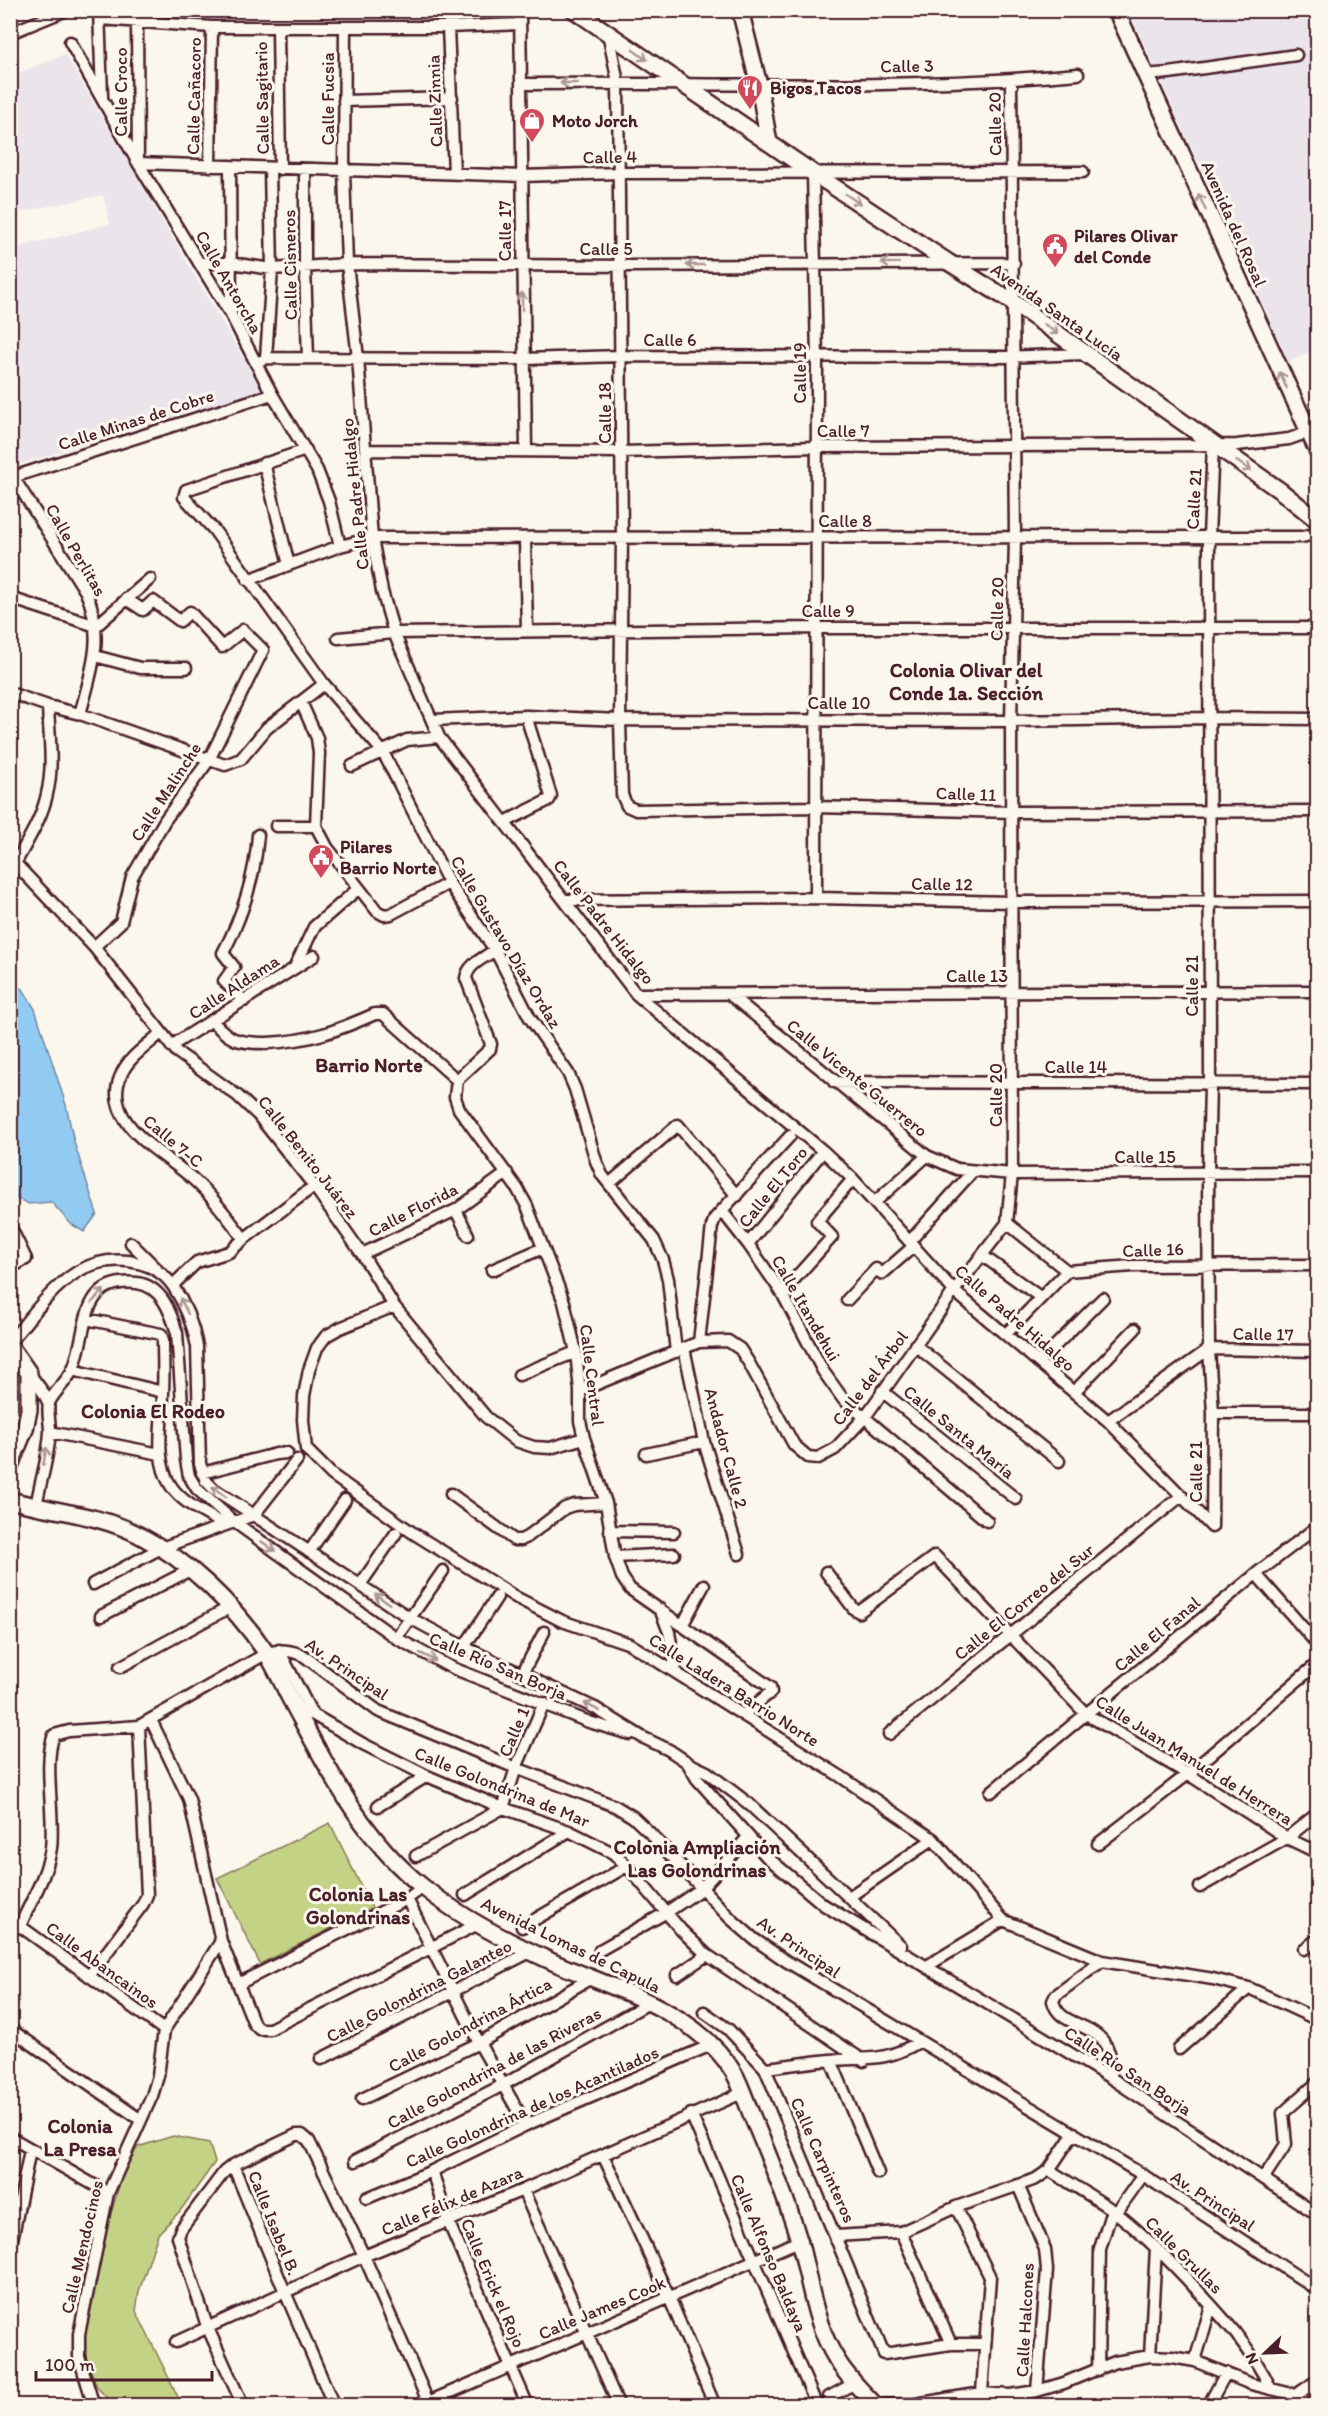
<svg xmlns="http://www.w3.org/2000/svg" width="1328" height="2416" viewBox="0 0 1328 2416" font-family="Itim,sans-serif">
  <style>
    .built { fill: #ece4eb }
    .green { fill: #c4d286; stroke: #877858; stroke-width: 1.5 }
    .water { fill: #92cbf1; stroke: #7586a2; stroke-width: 1.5 }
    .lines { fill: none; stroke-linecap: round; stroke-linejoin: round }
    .street-casing { stroke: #4a1f2b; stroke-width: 15 }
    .secondary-casing { stroke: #4a1f2b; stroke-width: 20 }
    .street { stroke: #fbf7ec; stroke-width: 10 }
    .secondary { stroke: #fbf7ec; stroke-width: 15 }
    .oneway { stroke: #ab9695 }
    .labels { text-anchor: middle; stroke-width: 6; stroke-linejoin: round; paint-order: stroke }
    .street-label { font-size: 18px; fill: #4a1f2b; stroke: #fbf7ec }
    .poi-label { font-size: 18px; font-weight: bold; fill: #4a1f2b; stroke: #fbf7ec; text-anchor: start }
    .neighbourhood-label { font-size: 20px; font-weight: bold; fill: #4a1f2b; stroke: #fbf7ec }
  </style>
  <rect width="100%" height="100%" fill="#fbf7ec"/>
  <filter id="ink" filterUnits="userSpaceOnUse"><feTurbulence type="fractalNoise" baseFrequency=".0167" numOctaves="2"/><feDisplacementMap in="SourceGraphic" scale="12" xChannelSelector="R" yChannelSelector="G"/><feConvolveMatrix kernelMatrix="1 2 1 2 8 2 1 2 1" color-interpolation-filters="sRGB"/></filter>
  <g filter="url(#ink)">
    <!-- built -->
    <path class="built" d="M1129,11H1317V349L1289,362Z
      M65,54L262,390L11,467V249L110,224L103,195L11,214V76Z"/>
    <!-- green -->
    <path class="green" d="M330,1823L372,1908L260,1964L217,1878Z
      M173,2136L209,2143L215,2162L180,2211L158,2234L139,2291L136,2311L182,2405H113L97,2387L82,2350L92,2282L108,2223L123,2173L138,2147Z"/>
    <!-- water -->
    <path class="water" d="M10,982L23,989L35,1009L66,1105L74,1142L97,1214L84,1232L71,1224L51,1202L29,1204L11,1196Z"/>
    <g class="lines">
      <defs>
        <path id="street" d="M99,10L102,96
          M520,10L526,450
          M100,19L212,27H448L520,24
          M137,21L138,163L522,176L619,173L1083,172
          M278,27L280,169
          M345,27L344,171L347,264L358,358L372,538L382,591L394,633L439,737L636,994L823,1151L853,1179L954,1291L1108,1421L1212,1527
          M448,27L454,173
          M608,32L618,83L622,537L620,720L622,795L627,806L636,810L816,807L1012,812L1318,811
          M10,33L64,11
          M70,42L138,163L231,315L272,394L317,470L329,501L340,546
          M1144,75L1169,73L1296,55
          M521,84C706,82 893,91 1078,74
          M344,101L452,98
          M210,166L212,27
          M230,166L231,313
          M305,171V267L308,358
          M813,173L817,358L816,898
          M199,263H231L272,269L347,264L631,266L1014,263
          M266,358L272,269L270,169
          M256,364L266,358L523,359L621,356L1003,357L1085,354
          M306,450L186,490L184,497L214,530L324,684L383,752L449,883L495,950L530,1018L568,1073L575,1089L596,1161L602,1175L654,1240L663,1260L668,1279L676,1352
          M366,450L621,452L816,447L1237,445L1289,439L1318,429
          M264,463L289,565
          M13,477L86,592C105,636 92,670 80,714
          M10,478L272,394
          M525,539L527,631
          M248,580L340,546L372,538L1302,537L1318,533
          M10,598L96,626L150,579
          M338,638L394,633L816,628H1318
          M95,656L140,668H186
          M10,693L48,706L80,714L225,765L241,759L267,728L324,684
          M301,702L317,738L319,753L316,826L327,847L359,888
          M432,720L526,716L620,720L1011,721L1209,718L1318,719
          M352,766L407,740L439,737
          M505,822L549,800L551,796L526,716
          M276,826H316
          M10,858L94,947L177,1052L238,1096L258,1115L314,1186L362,1254L394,1306L486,1417L516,1441L534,1447L550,1448L584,1438
          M16,862C28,840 42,818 47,794C54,766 49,735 48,706
          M565,900L816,898L1013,902L1318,901
          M94,947L121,922L132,877L165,820L209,760L263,650L243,630L222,647L190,612L180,621L153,601L143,610L126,599
          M295,967L314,927L359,888L377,911L384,915L391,914L449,883
          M636,994L1318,991
          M729,994L927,1156L957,1169L1012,1174L1318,1172
          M244,1001L224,981L234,967L223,953C243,915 255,878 258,835
          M212,1021C219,1028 225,1035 234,1039C244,1043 256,1043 267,1043C310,1041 336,1031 375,1014H383L457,1080
          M161,1033C148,1045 129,1057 122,1073C98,1123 165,1153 193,1179C213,1197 228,1218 244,1239
          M171,1046L314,956
          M457,1080L455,1097L459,1109L517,1188L527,1206L564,1302L576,1352L580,1391V1421L584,1438L606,1503L615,1557L622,1577L630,1589L770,1687L771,1692L743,1715
          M457,1080L490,1049L491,1044L466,978C468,964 484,958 495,950
          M834,1082L1318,1084
          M609,1184L678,1125L737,1196
          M875,1202L927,1156
          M456,1210L468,1235
          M722,1211L748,1244L782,1293L823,1371L843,1399L987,1521
          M1007,1223L1067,1271L1133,1266L1318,1265
          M10,1226L26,1259L10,1268
          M910,1241L973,1171
          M131,1243L156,1268
          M748,1244L823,1151
          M362,1254L456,1210L507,1173
          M983,1256L1040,1297
          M492,1270L543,1248
          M173,1285L197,1262L229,1252L244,1239L314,1186
          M782,1293L832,1237L817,1221L853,1179
          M847,1300L876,1269L882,1274L914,1246
          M394,1306L340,1328L326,1336L317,1348L309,1370L304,1396L303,1420L306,1449L332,1475L413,1533L517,1598L562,1621L630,1644L840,1776L933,1839L1003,1920L1102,1961L1213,1979L1249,1988L1318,2020
          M86,1319L161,1334L163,1340C163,1357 164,1374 163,1391C163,1422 153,1458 171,1486C183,1504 205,1513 223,1524
          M1006,1334L1067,1271
          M10,1342C30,1318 50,1289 77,1272C106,1254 152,1256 173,1286C185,1304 193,1325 197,1346L200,1464L206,1481L214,1489L410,1618L464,1647L595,1708L642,1737L669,1750L687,1762L697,1779L767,1857L824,1905L1111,2078L1318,2215
          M699,1342L712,1226L715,1218L790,1136
          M915,1345L1059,1461
          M684,1348L704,1442L739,1554
          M1040,1361L1103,1298
          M72,1370L163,1392
          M29,1373L43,1392L49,1404
          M519,1375L576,1352
          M580,1391L699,1342L728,1341L740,1349L749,1363L794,1445L808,1457L818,1458L835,1449L865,1417L954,1291L1007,1223L1012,1174L1011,721L1015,537L1011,80
          M882,1391L1016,1499
          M1075,1391L1135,1329
          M1213,1413H1318
          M1108,1421L1209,1349L1318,1351
          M50,1432L160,1454
          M646,1454L704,1442
          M202,1473L276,1454L287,1453
          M451,1494L514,1540H521L527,1537L565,1508L574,1505L606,1503
          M36,1507C40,1482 49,1456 50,1431C50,1422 47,1411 49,1403C54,1391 67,1382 73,1369C89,1331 78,1277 137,1283C162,1286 171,1313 177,1333L186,1460L189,1476L197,1489L233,1521L396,1638L450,1667L589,1722L630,1734
          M1212,1527L1213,1413L1209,1349L1208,1173L1210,1085L1209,536L1213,445
          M610,1531L674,1532
          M309,1552L345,1500
          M615,1557L674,1554
          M826,1572L854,1609L859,1612L935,1556L1086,1714L1188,1774L1287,1838L1318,1853
          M1256,1574L1318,1645
          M93,1584L161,1548L254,1515L297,1460
          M360,1585L396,1533
          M660,1609L669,1632L676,1672
          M101,1616L190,1570
          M683,1624L704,1585
          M396,1638L443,1571
          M464,1647L497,1597
          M279,1650L312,1714L363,1744L427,1776L503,1808L569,1831L613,1853L627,1866L681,1930L707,1955L864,2061
          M120,1667L232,1606
          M522,1674L544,1632
          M151,1720L189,1799L221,1941L254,2024L259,2029H270L478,1924
          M889,1734L1181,1496
          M688,1763L707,1772L749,1804L901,1946
          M991,1792L1256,1574L1318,1526
          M378,1806L427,1776
          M1098,1844L1188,1774L1318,1663
          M416,1856L503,1808L516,1768L544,1703
          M1200,1887L1287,1838L1318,1813
          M465,1895L569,1831
          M849,1897L933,1839
          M407,1899L479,2043L526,2125
          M20,1926L164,2030
          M522,1927L627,1866
          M10,1931L20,1926C31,1901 47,1875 51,1848C55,1816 43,1761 54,1735L69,1731L139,1726L267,1653C281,1649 291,1650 304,1656L378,1711L516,1768L615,1806L633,1817L649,1832L730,1918L754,1939L786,1961L1143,2175L1318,2290
          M1304,1949L1318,1939
          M600,1950L667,1912L701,1889L748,1837
          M1102,1961L1056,1995L1053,2001C1060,2034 1117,2016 1111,2078
          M927,1966L1003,1920
          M677,1975L707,1955
          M89,1976L143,1904L147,1895L139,1726
          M238,1984L407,1899L423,1887
          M704,2012L728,2029L765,2068L884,2354L951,2344H985
          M10,2029L141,2120
          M1179,2049L1249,1988
          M321,2059L532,1951
          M831,2060L878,2173
          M765,2068C786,2066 808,2062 830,2060C868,2057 883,2063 919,2042
          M362,2099L479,2043L593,1977
          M691,2114L817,2406
          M1074,2133L1049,2170C1071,2184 1094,2197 1115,2212C1140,2231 1163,2254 1185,2277C1217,2311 1251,2346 1271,2389
          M10,2137L108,2193
          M603,2155L669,2297L715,2406
          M355,2161L503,2085L649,2003
          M233,2165L285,2292L334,2406
          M432,2171L448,2221L528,2406
          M1263,2179L1286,2144L1283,2113L1318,2082
          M1018,2185L1045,2249L1047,2270L1037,2391
          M523,2190L619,2406
          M367,2198L432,2171L526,2125L711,2045
          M956,2207L990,2277L982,2393
          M1116,2213L1143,2175
          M901,2232L951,2344
          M836,2236L901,2232L956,2207L1036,2179L1049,2170
          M10,2250L30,2150
          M176,2342L364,2256L523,2190L742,2093
          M1150,2356L1156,2248
          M1195,2361L1211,2306
          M1098,2370L1100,2249L1112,2210
          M1010,2395L1022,2402L1038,2406
          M1296,2395L1318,2380
          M829,2397L855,2383
          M875,2405L915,2404L982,2393L1010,2395L1037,2391L1064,2383L1115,2362L1150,2356L1172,2357L1195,2361L1251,2384L1296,2395L1310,2406
          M94,2406L79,2357V2334L108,2193L152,2096L158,2076L164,2030L221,1941
          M243,2406L207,2326L178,2237L181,2229L224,2172L233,2165L296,2135H302L309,2141L364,2256L430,2406
          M419,2406L799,2241
          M1208,2406L1226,2373"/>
        <path id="secondary" d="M574,10L813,173L948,262L1014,303L1282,492L1318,521
          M740,10L759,85L769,143
          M1116,10L1318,452
          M10,1346L29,1373V1410L25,1429L10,1466
          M10,1500C51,1511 102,1515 139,1535C189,1561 233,1604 265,1651C276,1667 283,1686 293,1704C328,1769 363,1840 423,1887C463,1919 509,1942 555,1963C617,1990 697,2011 734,2073C741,2085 746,2102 752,2116C769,2156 786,2198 799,2240C810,2280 814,2324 837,2360C847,2377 862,2391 876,2406"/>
      </defs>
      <!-- street casing -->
      <use href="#street" class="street-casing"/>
      <!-- secondary casing -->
      <use href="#secondary" class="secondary-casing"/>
      <!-- street -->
      <use href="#street" class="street"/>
      <!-- secondary -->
      <use href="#secondary" class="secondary"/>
    </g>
    <!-- one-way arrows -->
    <defs><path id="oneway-shaft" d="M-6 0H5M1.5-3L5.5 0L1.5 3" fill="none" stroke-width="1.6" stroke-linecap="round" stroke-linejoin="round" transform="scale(1.5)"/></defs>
    <g class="oneway">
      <use href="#oneway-shaft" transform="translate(640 55) rotate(36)"/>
      <use href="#oneway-shaft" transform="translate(569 83) rotate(180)"/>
      <use href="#oneway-shaft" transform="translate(853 199) rotate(34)"/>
      <use href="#oneway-shaft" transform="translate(1202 202) rotate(-114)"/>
      <use href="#oneway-shaft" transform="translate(890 263) rotate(179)"/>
      <use href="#oneway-shaft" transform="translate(695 265) rotate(180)"/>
      <use href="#oneway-shaft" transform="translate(522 301) rotate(-91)"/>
      <use href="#oneway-shaft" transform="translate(1051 329) rotate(36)"/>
      <use href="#oneway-shaft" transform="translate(1283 380) rotate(-114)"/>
      <use href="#oneway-shaft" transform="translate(1244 466) rotate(34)"/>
      <use href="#oneway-shaft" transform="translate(98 1296) rotate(-46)"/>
      <use href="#oneway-shaft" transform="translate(184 1306) rotate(-116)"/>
      <use href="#oneway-shaft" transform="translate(45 1456) rotate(-79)"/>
      <use href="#oneway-shaft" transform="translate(219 1492) rotate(-144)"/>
      <use href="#oneway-shaft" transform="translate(268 1546) rotate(36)"/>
      <use href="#oneway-shaft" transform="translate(382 1599) rotate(-146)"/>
      <use href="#oneway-shaft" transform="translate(428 1657) rotate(27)"/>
      <use href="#oneway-shaft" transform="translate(592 1707) rotate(-153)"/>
    </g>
  </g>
  <!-- icons -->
  <defs>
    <symbol id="restaurant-pin" viewBox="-11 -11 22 30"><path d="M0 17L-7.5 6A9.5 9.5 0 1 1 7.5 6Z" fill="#d1495b" stroke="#fbf7ec"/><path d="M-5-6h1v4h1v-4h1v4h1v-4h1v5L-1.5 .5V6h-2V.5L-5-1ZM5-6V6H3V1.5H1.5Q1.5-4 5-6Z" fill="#fff"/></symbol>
    <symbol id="shop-pin" viewBox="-11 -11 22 30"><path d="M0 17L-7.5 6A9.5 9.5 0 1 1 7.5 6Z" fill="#d1495b" stroke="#fbf7ec"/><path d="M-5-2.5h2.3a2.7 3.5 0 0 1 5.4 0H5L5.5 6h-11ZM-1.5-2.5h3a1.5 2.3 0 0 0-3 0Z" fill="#fff"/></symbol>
    <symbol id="civic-pin" viewBox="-11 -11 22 30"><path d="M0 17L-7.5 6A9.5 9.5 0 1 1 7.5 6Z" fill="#d1495b" stroke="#fbf7ec"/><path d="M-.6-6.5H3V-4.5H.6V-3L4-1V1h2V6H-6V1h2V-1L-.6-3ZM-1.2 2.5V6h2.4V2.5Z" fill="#fff"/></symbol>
  </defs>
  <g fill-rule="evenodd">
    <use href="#restaurant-pin" x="735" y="73" width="30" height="40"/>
    <use href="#shop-pin" x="517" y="106" width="30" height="40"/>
    <use href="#civic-pin" x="1040" y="231" width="30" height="40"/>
    <use href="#civic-pin" x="306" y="842" width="30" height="40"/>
  </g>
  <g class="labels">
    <!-- street labels -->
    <g class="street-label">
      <text transform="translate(907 66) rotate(-1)" y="6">Calle 3</text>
      <text transform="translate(121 92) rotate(-90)" y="6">Calle Croco</text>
      <text transform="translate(194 96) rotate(-89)" y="6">Calle Cañacoro</text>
      <text transform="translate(262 98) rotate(-91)" y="6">Calle Sagitario</text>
      <text transform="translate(328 99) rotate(-90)" y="6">Calle Fucsia</text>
      <text transform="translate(435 101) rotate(-92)" y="6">Calle Zinnia</text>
      <text transform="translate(995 124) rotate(-91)" y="6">Calle 20</text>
      <text transform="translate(610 157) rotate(-1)" y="6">Calle 4</text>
      <text transform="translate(1234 224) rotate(66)" y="6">Avenida del Rosal</text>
      <text transform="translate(505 231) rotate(-90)" y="6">Calle 17</text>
      <text x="606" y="255">Calle 5</text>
      <text transform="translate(290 265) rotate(-91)" y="6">Calle Cisneros</text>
      <text transform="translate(229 282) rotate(60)" y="6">Calle Antorcha</text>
      <text transform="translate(1057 312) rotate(35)" y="6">Avenida Santa Lucía</text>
      <text x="670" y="346">Calle 6</text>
      <text transform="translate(800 373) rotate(-90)" y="6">Calle 19</text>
      <text transform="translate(605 413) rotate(-90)" y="6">Calle 18</text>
      <text transform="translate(136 420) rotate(-18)" y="6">Calle Minas de Cobre</text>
      <text x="843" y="437">Calle 7</text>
      <text transform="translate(355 494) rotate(-96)" y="6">Calle Padre Hidalgo</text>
      <text transform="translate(1194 499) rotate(-87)" y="6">Calle 21</text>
      <text x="845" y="527">Calle 8</text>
      <text transform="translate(76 550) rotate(60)" y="6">Calle Perlitas</text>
      <text transform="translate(997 609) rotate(-89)" y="6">Calle 20</text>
      <text x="828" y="617">Calle 9</text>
      <text x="839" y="709">Calle 10</text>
      <text transform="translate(166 792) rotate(-57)" y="6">Calle Malinche</text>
      <text transform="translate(966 794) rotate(2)" y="6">Calle 11</text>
      <text transform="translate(942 884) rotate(1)" y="6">Calle 12</text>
      <text transform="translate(604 922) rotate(52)" y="6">Calle Padre Hidalgo</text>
      <text transform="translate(506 942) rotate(59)" y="6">Calle Gustavo Díaz Ordaz</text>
      <text x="977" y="982">Calle 13</text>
      <text transform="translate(1192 986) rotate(-90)" y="6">Calle 21</text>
      <text transform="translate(234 987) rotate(-33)" y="6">Calle Aldama</text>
      <text x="1076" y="1073">Calle 14</text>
      <text transform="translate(857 1078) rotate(39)" y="6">Calle Vicente Guerrero</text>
      <text transform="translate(996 1095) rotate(-90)" y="6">Calle 20</text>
      <text transform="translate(173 1141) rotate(40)" y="6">Calle 7-C</text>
      <text transform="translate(308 1157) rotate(52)" y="6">Calle Benito Juárez</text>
      <text x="1145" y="1163">Calle 15</text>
      <text transform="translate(773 1187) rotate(-51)" y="6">Calle El Toro</text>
      <text transform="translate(413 1210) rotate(-27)" y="6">Calle Florida</text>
      <text transform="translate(1153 1250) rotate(-2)" y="6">Calle 16</text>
      <text transform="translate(806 1308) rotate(60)" y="6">Calle Itandehui</text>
      <text transform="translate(1015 1318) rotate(41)" y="6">Calle Padre Hidalgo</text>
      <text transform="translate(1263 1334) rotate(1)" y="6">Calle 17</text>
      <text transform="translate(592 1375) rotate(83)" y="6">Calle Central</text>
      <text transform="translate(870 1378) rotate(-53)" y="6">Calle del Árbol</text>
      <text transform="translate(959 1432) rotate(39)" y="6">Calle Santa María</text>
      <text transform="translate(726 1448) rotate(75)" y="6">Andador Calle 2</text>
      <text transform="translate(1196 1472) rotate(-90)" y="6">Calle 21</text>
      <text transform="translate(1024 1602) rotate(-39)" y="6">Calle El Correo del Sur</text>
      <text transform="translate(1157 1634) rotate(-40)" y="6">Calle El Fanal</text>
      <text transform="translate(498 1666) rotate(23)" y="6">Calle Río San Borja</text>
      <text transform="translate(347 1669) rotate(34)" y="6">Av. Principal</text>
      <text transform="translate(734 1690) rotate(32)" y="6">Calle Ladera Barrio Norte</text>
      <text transform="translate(514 1732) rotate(-67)" y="6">Calle 1</text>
      <text transform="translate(1194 1760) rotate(32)" y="6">Calle Juan Manuel de Herrera</text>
      <text transform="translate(502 1787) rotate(22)" y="6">Calle Golondrina de Mar</text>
      <text transform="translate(571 1945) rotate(26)" y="6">Avenida Lomas de Capula</text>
      <text transform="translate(799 1947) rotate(34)" y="6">Av. Principal</text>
      <text transform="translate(102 1965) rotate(36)" y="6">Calle Abancainos</text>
      <text transform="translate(419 1991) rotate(-27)" y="6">Calle Golondrina Galanteo</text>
      <text transform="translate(470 2025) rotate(-28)" y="6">Calle Golondrina Ártica</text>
      <text transform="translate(494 2068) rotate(-28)" y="6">Calle Golondrina de las Riveras</text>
      <text transform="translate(1128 2071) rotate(33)" y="6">Calle Río San Borja</text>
      <text transform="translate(532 2107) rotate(-24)" y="6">Calle Golondrina de los Acantilados</text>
      <text transform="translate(823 2160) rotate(66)" y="6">Calle Carpinteros</text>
      <text transform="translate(452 2201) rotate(-23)" y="6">Calle Félix de Azara</text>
      <text transform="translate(1213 2201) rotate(33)" y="6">Av. Principal</text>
      <text transform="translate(274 2223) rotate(68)" y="6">Calle Isabel B.</text>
      <text transform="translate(82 2247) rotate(-77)" y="6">Calle Mendocinos</text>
      <text transform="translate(769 2253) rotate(67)" y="6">Calle Alfonso Baldaya</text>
      <text transform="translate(1184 2255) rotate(45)" y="6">Calle Grullas</text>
      <text transform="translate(493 2283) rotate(67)" y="6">Calle Erick el Rojo</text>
      <text transform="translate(602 2308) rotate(-23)" y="6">Calle James Cook</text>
      <text transform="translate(1025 2320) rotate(-87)" y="6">Calle Halcones</text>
    </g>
    <!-- poi labels -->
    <g class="poi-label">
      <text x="770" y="94">Bigos Tacos</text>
      <text x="552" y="127">Moto Jorch</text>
      <text x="1074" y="242">Pilares Olivar<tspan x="1074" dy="21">del Conde</tspan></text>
      <text x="340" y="853">Pilares<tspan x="340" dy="21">Barrio Norte</tspan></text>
    </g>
    <!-- neighbourhood labels -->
    <g class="neighbourhood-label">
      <text x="966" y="677">Colonia Olivar del<tspan x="966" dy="23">Conde 1a. Sección</tspan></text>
      <text x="369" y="1072">Barrio Norte</text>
      <text x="153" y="1418">Colonia El Rodeo</text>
      <text x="697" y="1854">Colonia Ampliación<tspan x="697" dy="23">Las Golondrinas</tspan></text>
      <text x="358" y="1901">Colonia Las<tspan x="358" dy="23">Golondrinas</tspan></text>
      <text x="80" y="2133">Colonia<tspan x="80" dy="23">La Presa</tspan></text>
    </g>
  </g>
  <!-- margin -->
  <rect width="1328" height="2416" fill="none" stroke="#fbf7ec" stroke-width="36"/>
  <rect x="18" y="18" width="1292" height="2380" fill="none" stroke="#4a1f2b" stroke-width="2" filter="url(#ink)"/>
  <!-- north arrow -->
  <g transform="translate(1265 2353) rotate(247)" stroke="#fbf7ec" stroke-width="4.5" paint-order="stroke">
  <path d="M0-4.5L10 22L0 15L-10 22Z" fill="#4a1f2b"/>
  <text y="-9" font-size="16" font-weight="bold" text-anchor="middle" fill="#4a1f2b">N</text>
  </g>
  <!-- scale -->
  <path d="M36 2371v9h176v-9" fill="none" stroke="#4a1f2b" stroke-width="3"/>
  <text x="45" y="2371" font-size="18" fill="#4a1f2b" stroke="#fbf7ec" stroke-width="4.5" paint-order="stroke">100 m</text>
</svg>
